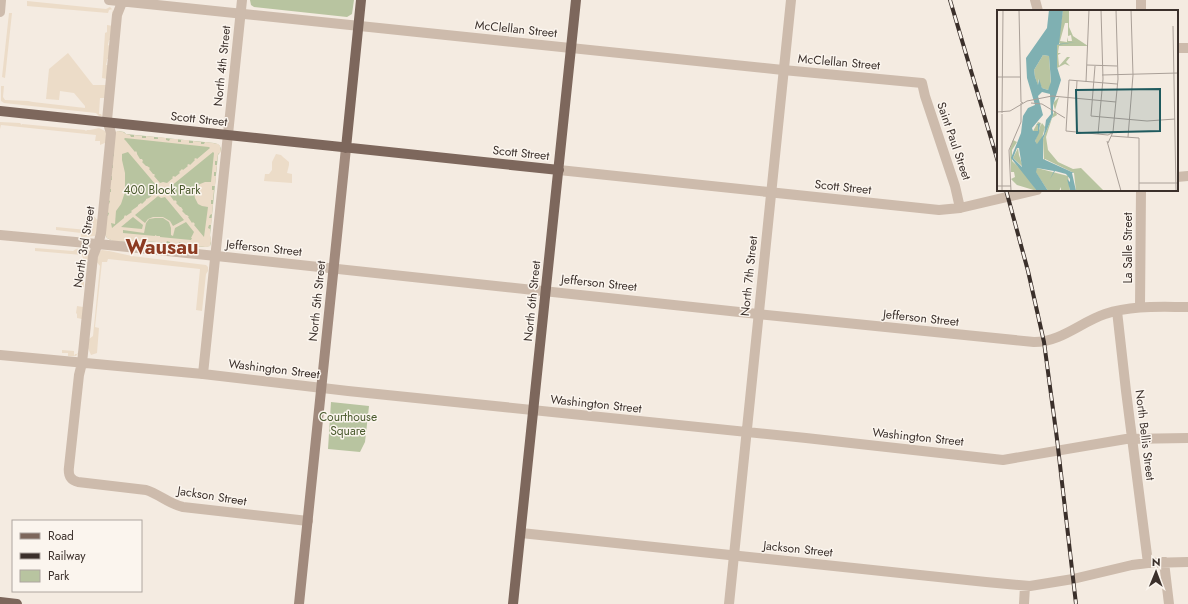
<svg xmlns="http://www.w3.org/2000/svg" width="1188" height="604" viewBox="0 0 1188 604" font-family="Jost,sans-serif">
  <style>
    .green { fill: #b8c4a0 }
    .plaza { fill: #ecdcc8; fill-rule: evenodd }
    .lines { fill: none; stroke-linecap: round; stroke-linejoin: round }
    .minor { stroke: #cdbbac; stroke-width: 10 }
    .tertiary { stroke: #cdbbac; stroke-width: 10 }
    .secondary { stroke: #a18a7d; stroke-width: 10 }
    .primary { stroke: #7d675c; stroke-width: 10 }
    .rail-casing { stroke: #3b302b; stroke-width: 4 }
    .rail { stroke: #fbf5ee; stroke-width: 2.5; stroke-dasharray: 8; stroke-linecap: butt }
    .labels { text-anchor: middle; stroke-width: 3; stroke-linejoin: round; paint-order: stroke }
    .street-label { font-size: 12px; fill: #3b302b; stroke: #fbf5ee }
    .park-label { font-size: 12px; fill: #4a5a2e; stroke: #fbf5ee }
    .town-label { font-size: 20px; font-weight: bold; fill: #8c3b22; stroke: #fbf5ee }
    .inset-road { fill: none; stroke: #aaa098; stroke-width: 1 }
    .view { fill: #1f5a5e; fill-opacity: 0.15; stroke: #1f5a5e; stroke-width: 2 }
    .inset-edge { fill: none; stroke: #3b302b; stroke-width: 2 }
  </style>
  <rect width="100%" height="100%" fill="#f4ebe1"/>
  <!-- green -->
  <path class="green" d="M250,0H354L352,14L347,17L254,7L251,5Z
    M118,131L124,132L126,134L214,143C219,144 221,146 221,151L218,155L210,235L211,243L210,246L203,247C182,245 161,242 141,241C130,240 116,244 107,238L105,234L114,134Z
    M331,402L369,406L365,442L360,452L328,449Z"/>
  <!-- plaza -->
  <path class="plaza" d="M27,1L106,9L110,7L113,10L114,14L112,13L113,10L112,9L109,10L108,13L27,6Z
    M9,13H12L5,78L2,77Z
    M107,25L113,26L111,40H109L108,45L110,46L109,59H107V61L106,65H108L107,79L102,78L105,33L107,32Z
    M68,53L93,85H106L105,98H100L99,114H101L102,116H99L96,113L4,103L1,101V86H4L3,97L5,100L28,101L33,102L85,108V106L74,93L60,91L59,100L46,99L49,69Z
    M0,122L20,123L22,125V124L85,130L86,131L87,130H90L99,128L105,131L108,134L107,142L100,145V141H95L96,135L1,125L0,129Z
    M118,131L123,132L126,134L130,135L131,137H134V135L142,136V138H146V136L154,137V139H158V137L166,138V140L169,141L170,139H178V142H181V140H189V143H193V141L201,142V144H204L205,142L213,143L218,144L220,146L221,152L218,154L217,161H215V165H217L216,172H214V176H216L215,186H212V190H214L213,200H211V204H213L212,214L210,215L209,218H212L211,225H209L208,228L210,229V236L211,241L210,246L206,247L194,246V244L191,243L190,246L182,245V243L179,242V245L170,244V242L167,241L166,243L147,241V239H144L143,241H113L107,238L105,234L106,216H108L109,213L107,212V204H109L110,201L108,200L109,192H111V189H109L110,180H112V176H110L111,168H113V165L111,164L112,157L114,156V153H112L115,132ZM125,138L209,147L210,148L197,159L196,158L194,159L195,160L190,165L189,164L187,165L188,166L183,170L182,169L179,172L180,173L175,177L174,176L172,177L173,178L167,183L163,182L160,183L154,176L155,175L154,174H153L149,169L150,168L147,166H146L142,162L143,161L142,159H140L137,154V153L136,151L135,152L126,141L124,139ZM128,152L156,185L155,189V193L149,198L146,199V200L142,204L141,203L138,205V206L131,211L132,212L126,216L125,215L124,217V218L112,228L111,223L115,224L116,211L121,204L125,192V173L122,160V154ZM213,152L214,153L211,182H205L200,184L196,187L194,193L195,198L198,204L202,206L208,207L204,237L194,225L195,224L193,222L192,223L188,217H189L187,215H186L182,211L183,210L181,207H180L176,203L177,202L175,200L174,201L169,194L170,187ZM158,196L161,198L165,197L184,220L173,226L170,221L163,217H153L148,219L145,223L135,215ZM133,217L143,225L142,229L121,227ZM155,218H163L169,222L171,228V235L173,236L175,228L186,222L194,232L191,238H192L191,240L160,237V236H157L155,235V236L123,233V230L144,233L146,223L149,219Z
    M276,154L281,155L283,157L289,162V165L287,173L292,174V183L264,181L265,174H269L272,170V162Z
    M89,206L94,207L93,215L99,222L95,236L81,237V233L56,230V227L87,230Z
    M35,248L73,251L76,249L81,248L87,249L90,251L79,352L76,356H68V353H62V350L74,351V356L75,354H77L79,351L82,319L77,318V314L76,313L77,306L83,307L89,260H87L86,268H83L82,279L84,280V287H80L83,258L82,255L35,251Z
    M102,250L109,251L132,256L206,265L208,267V271L206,274L202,311L196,310L200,269L108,259L107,262H102L95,327L99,328L97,353L91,355L88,348L89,339L93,336L100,266L96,261L100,251Z"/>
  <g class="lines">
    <!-- minor -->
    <path class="minor" d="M109,0L783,70L922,83L925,96L955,186L960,208
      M123,0L117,15L107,120L111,133L101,233L99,241L93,256L82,363L79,375L69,467C68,475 70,480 78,482L146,490C159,494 169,504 183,507L308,521
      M1035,0L1038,11
      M1141,11V0
      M1177,48H1188
      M559,170L939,210L960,208L1037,190
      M1177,177L1188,176
      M0,235L108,245L226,257L758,314L1034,342C1061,342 1081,322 1105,314C1132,305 1160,307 1188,307
      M1140,307L1141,190
      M1117,311L1126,391L1148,563
      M0,355L203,374
      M521,533L986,582L1030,586L1073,579L1132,565L1148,563L1188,562
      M1164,562L1169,604
      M1024,604L1025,586"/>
    <!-- tertiary -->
    <path class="tertiary" d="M242,0L203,374L348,391L806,438L1003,460L1126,439L1188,438
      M0,12L1,0
      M729,604L791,0"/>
    <!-- secondary -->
    <path class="secondary" d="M299,604L346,148"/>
    <!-- primary -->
    <path class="primary" d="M0,111L559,170
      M346,148L361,0
      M0,602L17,604
      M513,604L576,0"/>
    <defs>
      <path id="rail" d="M950,0L998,162
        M1006,190L1028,271L1044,342L1057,439L1076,604"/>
    </defs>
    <!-- rail casing -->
    <use href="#rail" class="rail-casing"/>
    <!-- rail -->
    <use href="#rail" class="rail"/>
  </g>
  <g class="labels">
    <!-- street labels -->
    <g class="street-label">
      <text transform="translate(516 29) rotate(6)" y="4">McClellan Street</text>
      <text transform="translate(839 62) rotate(5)" y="4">McClellan Street</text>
      <text transform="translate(222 66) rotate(-84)" y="4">North 4th Street</text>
      <text transform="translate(199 119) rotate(6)" y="4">Scott Street</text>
      <text transform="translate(954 141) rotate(71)" y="4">Saint Paul Street</text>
      <text transform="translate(521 153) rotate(6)" y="4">Scott Street</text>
      <text transform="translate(843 187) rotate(6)" y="4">Scott Street</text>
      <text transform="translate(84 247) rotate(-81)" y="4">North 3rd Street</text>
      <text transform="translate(264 248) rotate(6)" y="4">Jefferson Street</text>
      <text transform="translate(1128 248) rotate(-90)" y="4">La Salle Street</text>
      <text transform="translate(749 276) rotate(-84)" y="4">North 7th Street</text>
      <text transform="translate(599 283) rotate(6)" y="4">Jefferson Street</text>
      <text transform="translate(317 301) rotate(-84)" y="4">North 5th Street</text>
      <text transform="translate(532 301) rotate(-84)" y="4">North 6th Street</text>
      <text transform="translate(921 318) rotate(6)" y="4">Jefferson Street</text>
      <text transform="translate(274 369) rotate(7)" y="4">Washington Street</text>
      <text transform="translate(596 404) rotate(6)" y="4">Washington Street</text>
      <text transform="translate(1145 435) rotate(83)" y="4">North Bellis Street</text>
      <text transform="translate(918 437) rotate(6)" y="4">Washington Street</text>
      <text transform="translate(212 496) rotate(9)" y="4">Jackson Street</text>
      <text transform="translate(798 549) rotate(6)" y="4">Jackson Street</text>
    </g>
    <!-- park labels -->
    <g class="park-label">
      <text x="162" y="194">400 Block Park</text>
      <text x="348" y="421">Courthouse<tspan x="348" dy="14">Square</tspan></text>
    </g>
    <!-- town labels -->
    <g class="town-label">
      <text x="162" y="254">Wausau</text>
    </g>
  </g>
  <!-- overview -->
  <g transform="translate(997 10)">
    <rect width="181" height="181" fill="#f4ebe1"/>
    <path d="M66,0H72V17L76,26L91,36H62L61,43H64L61,45L62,56L70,47H73L69,52L73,56L68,54L60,58L59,42L60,35L63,34L61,31ZM68,13H71V26L74,25L75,31H71L70,27V32L63,31ZM46,45L52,46L54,75L51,80L45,78L41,69V76L38,67L37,60ZM62,87L58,100L60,105L55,108L49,127L51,140L61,152L76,159L84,158L107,181H79L77,163L48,149L47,151L46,129L58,100L56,93ZM41,112L44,113L43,117L45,113L48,117L45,128L40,135L38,131L43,118L42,113L41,121H36ZM16,130L20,132L15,140V151L27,162L40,181L20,175L14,169L18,167L17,162H14L13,139ZM21,138L22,145L26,157L16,148ZM40,158L71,166L73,181H64V177L62,181H51L38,161Z" fill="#b8c4a0" fill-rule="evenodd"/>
    <path d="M52,0H66L62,34L79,32L60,35V57L64,70L56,95V105L46,129V149L77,163H75L79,181L73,180L70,169L73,172V169L69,164L58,161L53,169L57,161L40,158L39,162L51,181H40L14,148L24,123L26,106L31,98L38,95L30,68L29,48L50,18ZM46,45L52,46L54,72L51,80L45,78L42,69L41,75L38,67L37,60ZM45,82L53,84L54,104L49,110L47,124L40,134L38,131L42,123L43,113L39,115H41V121H36L35,118L46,105L41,86ZM20,138H22L25,157L16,148Z" fill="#7fb0b2" fill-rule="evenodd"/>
    <path class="inset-road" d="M22,0L24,92L26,93M176,16L179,181M90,55L120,56M98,56L94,106L150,111L178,109M105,65L181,63M0,67H23M89,72L92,0M71,87L72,70L120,74M71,87L69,121L111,125L115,123M79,88L80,71M34,93L45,94L68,108M0,102L13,101L30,91L55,86L119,92M5,103L6,0M101,124L106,69L104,0M114,126L142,128V181M131,127L136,65L134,0M110,131L124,181M111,133L116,122L121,69L119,0M142,173H181M0,176H14M5,181V104M14,181L12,140L24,112V93"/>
    <path class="view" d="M163,79V121L80,123L79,80Z"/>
    <rect width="181" height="181" class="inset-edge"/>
  </g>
  <!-- legend -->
  <rect x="12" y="520" width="130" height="72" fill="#fbf5ee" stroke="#aea6a0"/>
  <rect x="20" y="533" width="20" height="6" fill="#7d675c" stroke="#aea6a0"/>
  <text x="48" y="540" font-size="12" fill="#3b302b">Road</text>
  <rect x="20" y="553" width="20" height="6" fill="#3b302b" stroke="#aea6a0"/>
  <text x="48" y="560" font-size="12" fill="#3b302b">Railway</text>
  <rect x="20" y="570" width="20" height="12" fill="#b8c4a0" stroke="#aea6a0"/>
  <text x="48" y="580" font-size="12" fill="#3b302b">Park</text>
  <!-- north arrow -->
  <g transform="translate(1156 572) rotate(1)" stroke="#fbf5ee" stroke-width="3" paint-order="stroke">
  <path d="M0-3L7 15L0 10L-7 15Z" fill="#3b302b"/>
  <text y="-6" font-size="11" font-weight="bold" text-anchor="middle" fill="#3b302b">N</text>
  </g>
</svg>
